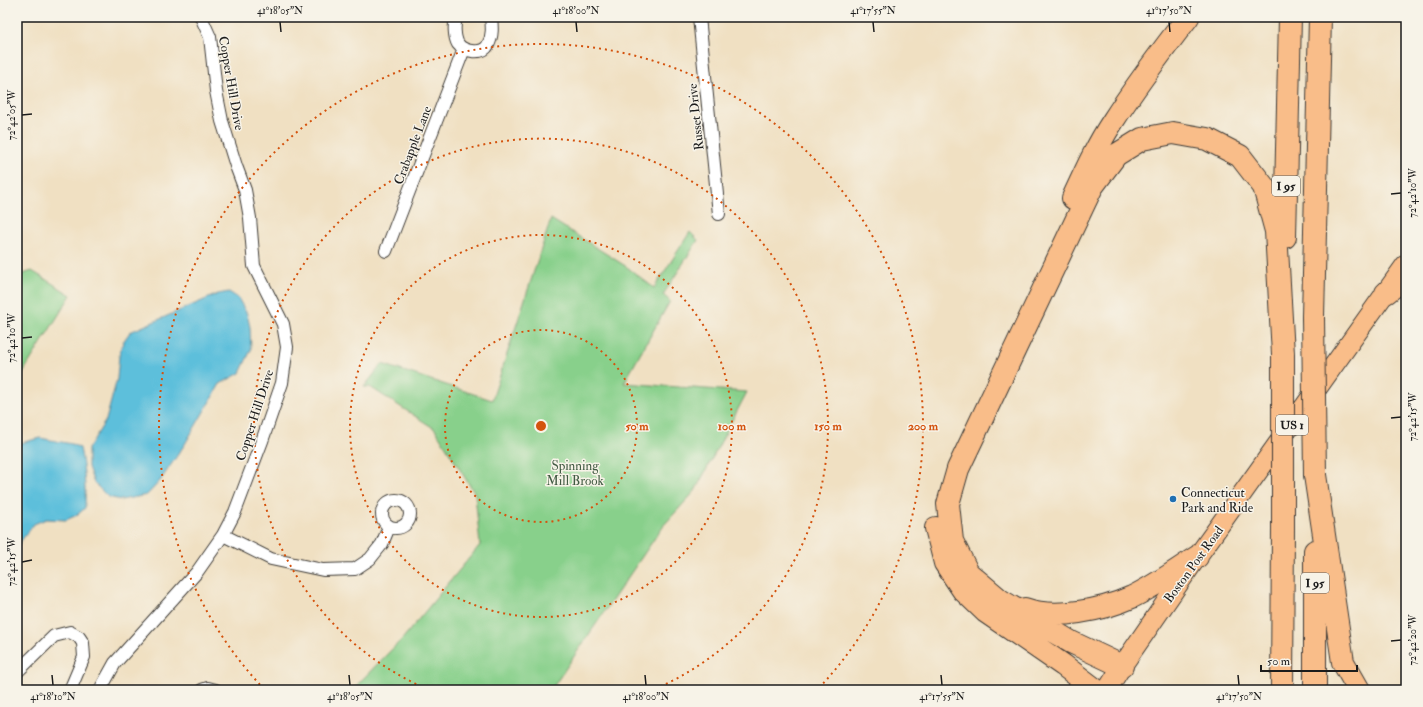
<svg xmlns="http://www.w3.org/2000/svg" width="1423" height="707" viewBox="0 0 1423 707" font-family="'IM FELL Double Pica',serif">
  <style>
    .green { fill: #88d08b; stroke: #527654 }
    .water { fill: #5dbfdb; stroke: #3c6e7c }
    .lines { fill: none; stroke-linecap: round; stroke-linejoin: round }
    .street-casing { stroke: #3c3935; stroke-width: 14 }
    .primary-casing { stroke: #3c3935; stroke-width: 21 }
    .highway-casing { stroke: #3c3935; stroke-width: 24 }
    .street { stroke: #fff; stroke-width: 12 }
    .primary { stroke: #f9bd89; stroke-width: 19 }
    .highway { stroke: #f9bd89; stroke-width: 22 }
    .highway-bridge-casing { stroke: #3c3935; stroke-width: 24; stroke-linecap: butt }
    .highway-bridge { stroke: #f9bd89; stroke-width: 22 }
    .ticks { fill: none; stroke: #1c1c1c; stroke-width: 1.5 }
    .ring { fill: none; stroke: #d4530e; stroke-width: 2; stroke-dasharray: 2 4 }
    .poi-dot { fill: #1f6fb2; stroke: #f7f3e8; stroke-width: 1.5 }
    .labels { text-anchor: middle; stroke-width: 3; stroke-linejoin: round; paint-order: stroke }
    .shield { fill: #f7f3e8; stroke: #5e5c59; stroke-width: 1 }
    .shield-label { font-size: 12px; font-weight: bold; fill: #1c1c1c }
    .street-label { font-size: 13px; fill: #1c1c1c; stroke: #f7f3e8 }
    .park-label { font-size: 13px; fill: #425b43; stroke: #f7f3e8 }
    .poi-label { font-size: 13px; fill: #1c1c1c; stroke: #f7f3e8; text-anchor: start }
    .centre { fill: #d4530e; stroke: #f7f3e8; stroke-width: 2 }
    .ring-label { font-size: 12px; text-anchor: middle; font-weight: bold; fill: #d4530e; stroke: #f7f3e8; stroke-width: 3; stroke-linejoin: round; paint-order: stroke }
    .neatline { fill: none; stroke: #1c1c1c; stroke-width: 1.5 }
    .ticks-label { font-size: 10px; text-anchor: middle; fill: #1c1c1c }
  </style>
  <rect width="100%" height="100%" fill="#f7f3e8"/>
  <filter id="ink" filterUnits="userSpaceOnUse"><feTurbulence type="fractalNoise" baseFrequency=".025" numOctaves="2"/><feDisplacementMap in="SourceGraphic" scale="8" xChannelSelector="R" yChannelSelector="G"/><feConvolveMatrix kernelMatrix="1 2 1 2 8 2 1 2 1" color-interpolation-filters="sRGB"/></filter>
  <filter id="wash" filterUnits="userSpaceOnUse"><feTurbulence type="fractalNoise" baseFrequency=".012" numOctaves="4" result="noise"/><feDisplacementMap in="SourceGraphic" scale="16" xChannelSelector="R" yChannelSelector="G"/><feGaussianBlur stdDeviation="0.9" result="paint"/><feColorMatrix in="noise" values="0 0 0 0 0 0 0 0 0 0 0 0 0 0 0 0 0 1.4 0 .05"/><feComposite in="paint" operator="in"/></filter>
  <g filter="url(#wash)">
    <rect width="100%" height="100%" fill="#f0e0c2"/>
    <!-- green -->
    <path class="green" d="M551,219L627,267L654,288L690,232L698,240L663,295L670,301L624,383L747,392L695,491L663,526L551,690H352L404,637L480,545L475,494L435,429L370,387H364L382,364L492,400Z
      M32,271L71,295L17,382V276Z"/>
    <!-- water -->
    <path class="water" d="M229,292L238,298L247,314L250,327L251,350L240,373L220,384L185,444L160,481L147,495L121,500L108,497L94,483L88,467V449L106,420L117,379L119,356L123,342L130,332L218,294Z
      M40,438L72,444L80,448C84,467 86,488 85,508L77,515L66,520L46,519L34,524L17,546V444Z"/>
  </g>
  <g filter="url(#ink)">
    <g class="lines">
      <defs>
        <path id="street" d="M456,17C454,25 454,37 458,44C464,52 483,55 488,45C493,36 492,26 491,17
          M699,17L719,214
          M386,251L464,49
          M382 514a14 14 0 1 1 28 0a14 14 0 1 1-28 0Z
          M223,535L271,559L323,570L355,569L370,559L382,544L389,527
          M17,672L54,636L70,632L79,637L83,643L84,657L70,690
          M100,690L115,663L197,572L223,535L235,512L262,441L282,383L287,347L283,324L254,266L250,218L245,190L236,166L222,121L216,91L210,37L201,17
          M202,690L208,688L216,690"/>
        <path id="primary" d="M1107,690L1122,666L1197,557L1406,264"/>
        <path id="highway" d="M1073,198C1085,172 1097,145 1113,121C1136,85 1162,51 1188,17
          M1285,237L1290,17
          M1386,293L1406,277
          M1313,317L1320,17
          M1315,475L1343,662L1359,690
          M936,528L945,563L963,590L986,612L1063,665L1096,690
          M1025,609C1055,620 1103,610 1132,597C1155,586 1176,571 1197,557
          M1122,666L1071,642L1000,600L968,573L952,541L948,504L958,469L1092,187L1116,155L1142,139L1173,133L1207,139L1240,156L1264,187L1276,231L1283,354
          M1282,690L1283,528
          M1315,690V551"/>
      </defs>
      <!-- street casing -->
      <use href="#street" class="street-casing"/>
      <!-- primary casing -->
      <use href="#primary" class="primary-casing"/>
      <!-- highway casing -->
      <use href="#highway" class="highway-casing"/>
      <!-- street -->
      <use href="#street" class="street"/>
      <!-- primary -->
      <use href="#primary" class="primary"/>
      <!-- highway -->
      <use href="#highway" class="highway"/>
      <defs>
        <path id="highway-bridge" d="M1313,317L1315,475
          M1283,528V354"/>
      </defs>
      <!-- highway-bridge casing -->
      <use href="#highway-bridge" class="highway-bridge-casing"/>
      <!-- highway-bridge -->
      <use href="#highway-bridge" class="highway-bridge"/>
    </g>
  </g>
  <!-- ticks -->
  <path class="ticks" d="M280,22L281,32M576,22L577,32M873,22L874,32M1169,22L1170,32M22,115L32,114M1391,194L1401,193M22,338L32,337M1391,418L1401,417M22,562L32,560M1391,641L1401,640M52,675L53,685M349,675L350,685M645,675L646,685M941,675L942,685M1238,675L1239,685"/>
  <!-- distance rings -->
  <g class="ring">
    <circle cx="541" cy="426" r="96"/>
    <circle cx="541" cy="426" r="191"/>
    <path d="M427 689A287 287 0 1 1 655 689"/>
    <path d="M264 689A382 382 0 1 1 818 689"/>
  </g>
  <!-- markers -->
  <circle class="poi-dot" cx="1173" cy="499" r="4"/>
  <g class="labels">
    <!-- shield labels -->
    <g class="shield">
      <rect x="1272" y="176" width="28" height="20" rx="3"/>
      <rect x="1276" y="415" width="32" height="20" rx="3"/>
      <rect x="1301" y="573" width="28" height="20" rx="3"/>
    </g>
    <g class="shield-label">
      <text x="1286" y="190">I 95</text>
      <text x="1292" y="429">US 1</text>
      <text x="1315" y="587">I 95</text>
    </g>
    <!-- street labels -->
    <g class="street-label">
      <text transform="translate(232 83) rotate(80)" y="5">Copper Hill Drive</text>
      <text transform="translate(695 117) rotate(-96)" y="5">Russet Drive</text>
      <text transform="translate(412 145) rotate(-69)" y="5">Crabapple Lane</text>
      <text transform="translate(254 415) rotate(-72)" y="5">Copper Hill Drive</text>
      <text transform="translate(1193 564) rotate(-54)" y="5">Boston Post Road</text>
    </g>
    <!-- park labels -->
    <g class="park-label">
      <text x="575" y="470">Spinning<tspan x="575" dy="15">Mill Brook</tspan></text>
    </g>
    <!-- poi labels -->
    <g class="poi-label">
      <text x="1181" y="497">Connecticut<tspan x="1181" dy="15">Park and Ride</tspan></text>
    </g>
  </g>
  <circle cx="541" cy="426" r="6" class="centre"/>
  <g class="ring-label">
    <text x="637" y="430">50 m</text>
    <text x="732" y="430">100 m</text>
    <text x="828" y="430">150 m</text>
    <text x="923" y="430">200 m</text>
  </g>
  <!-- margin -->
  <rect width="1423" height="707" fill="none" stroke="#f7f3e8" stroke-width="44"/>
  <!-- scale -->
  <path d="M1261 665v6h96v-6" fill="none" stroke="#1c1c1c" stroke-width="2"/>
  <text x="1267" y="665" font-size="12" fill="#1c1c1c" stroke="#f7f3e8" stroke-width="3" paint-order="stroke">50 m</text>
  <rect x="22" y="22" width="1379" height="663" class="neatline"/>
  <g class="ticks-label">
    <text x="280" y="14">41°18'05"N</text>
    <text x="576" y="14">41°18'00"N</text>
    <text x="873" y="14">41°17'55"N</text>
    <text x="1169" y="14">41°17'50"N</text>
    <text transform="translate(11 115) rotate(-90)" y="4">72°42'05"W</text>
    <text transform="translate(1412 193) rotate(-90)" y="4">72°42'10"W</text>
    <text transform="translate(11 338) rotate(-90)" y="4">72°42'10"W</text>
    <text transform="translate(1412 417) rotate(-90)" y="4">72°42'15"W</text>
    <text transform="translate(11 562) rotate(-90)" y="4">72°42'15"W</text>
    <text transform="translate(1412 640) rotate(-90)" y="4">72°42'20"W</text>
    <text x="53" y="700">41°18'10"N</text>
    <text x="350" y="700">41°18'05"N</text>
    <text x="646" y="700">41°18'00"N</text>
    <text x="942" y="700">41°17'55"N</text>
    <text x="1239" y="700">41°17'50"N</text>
  </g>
</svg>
